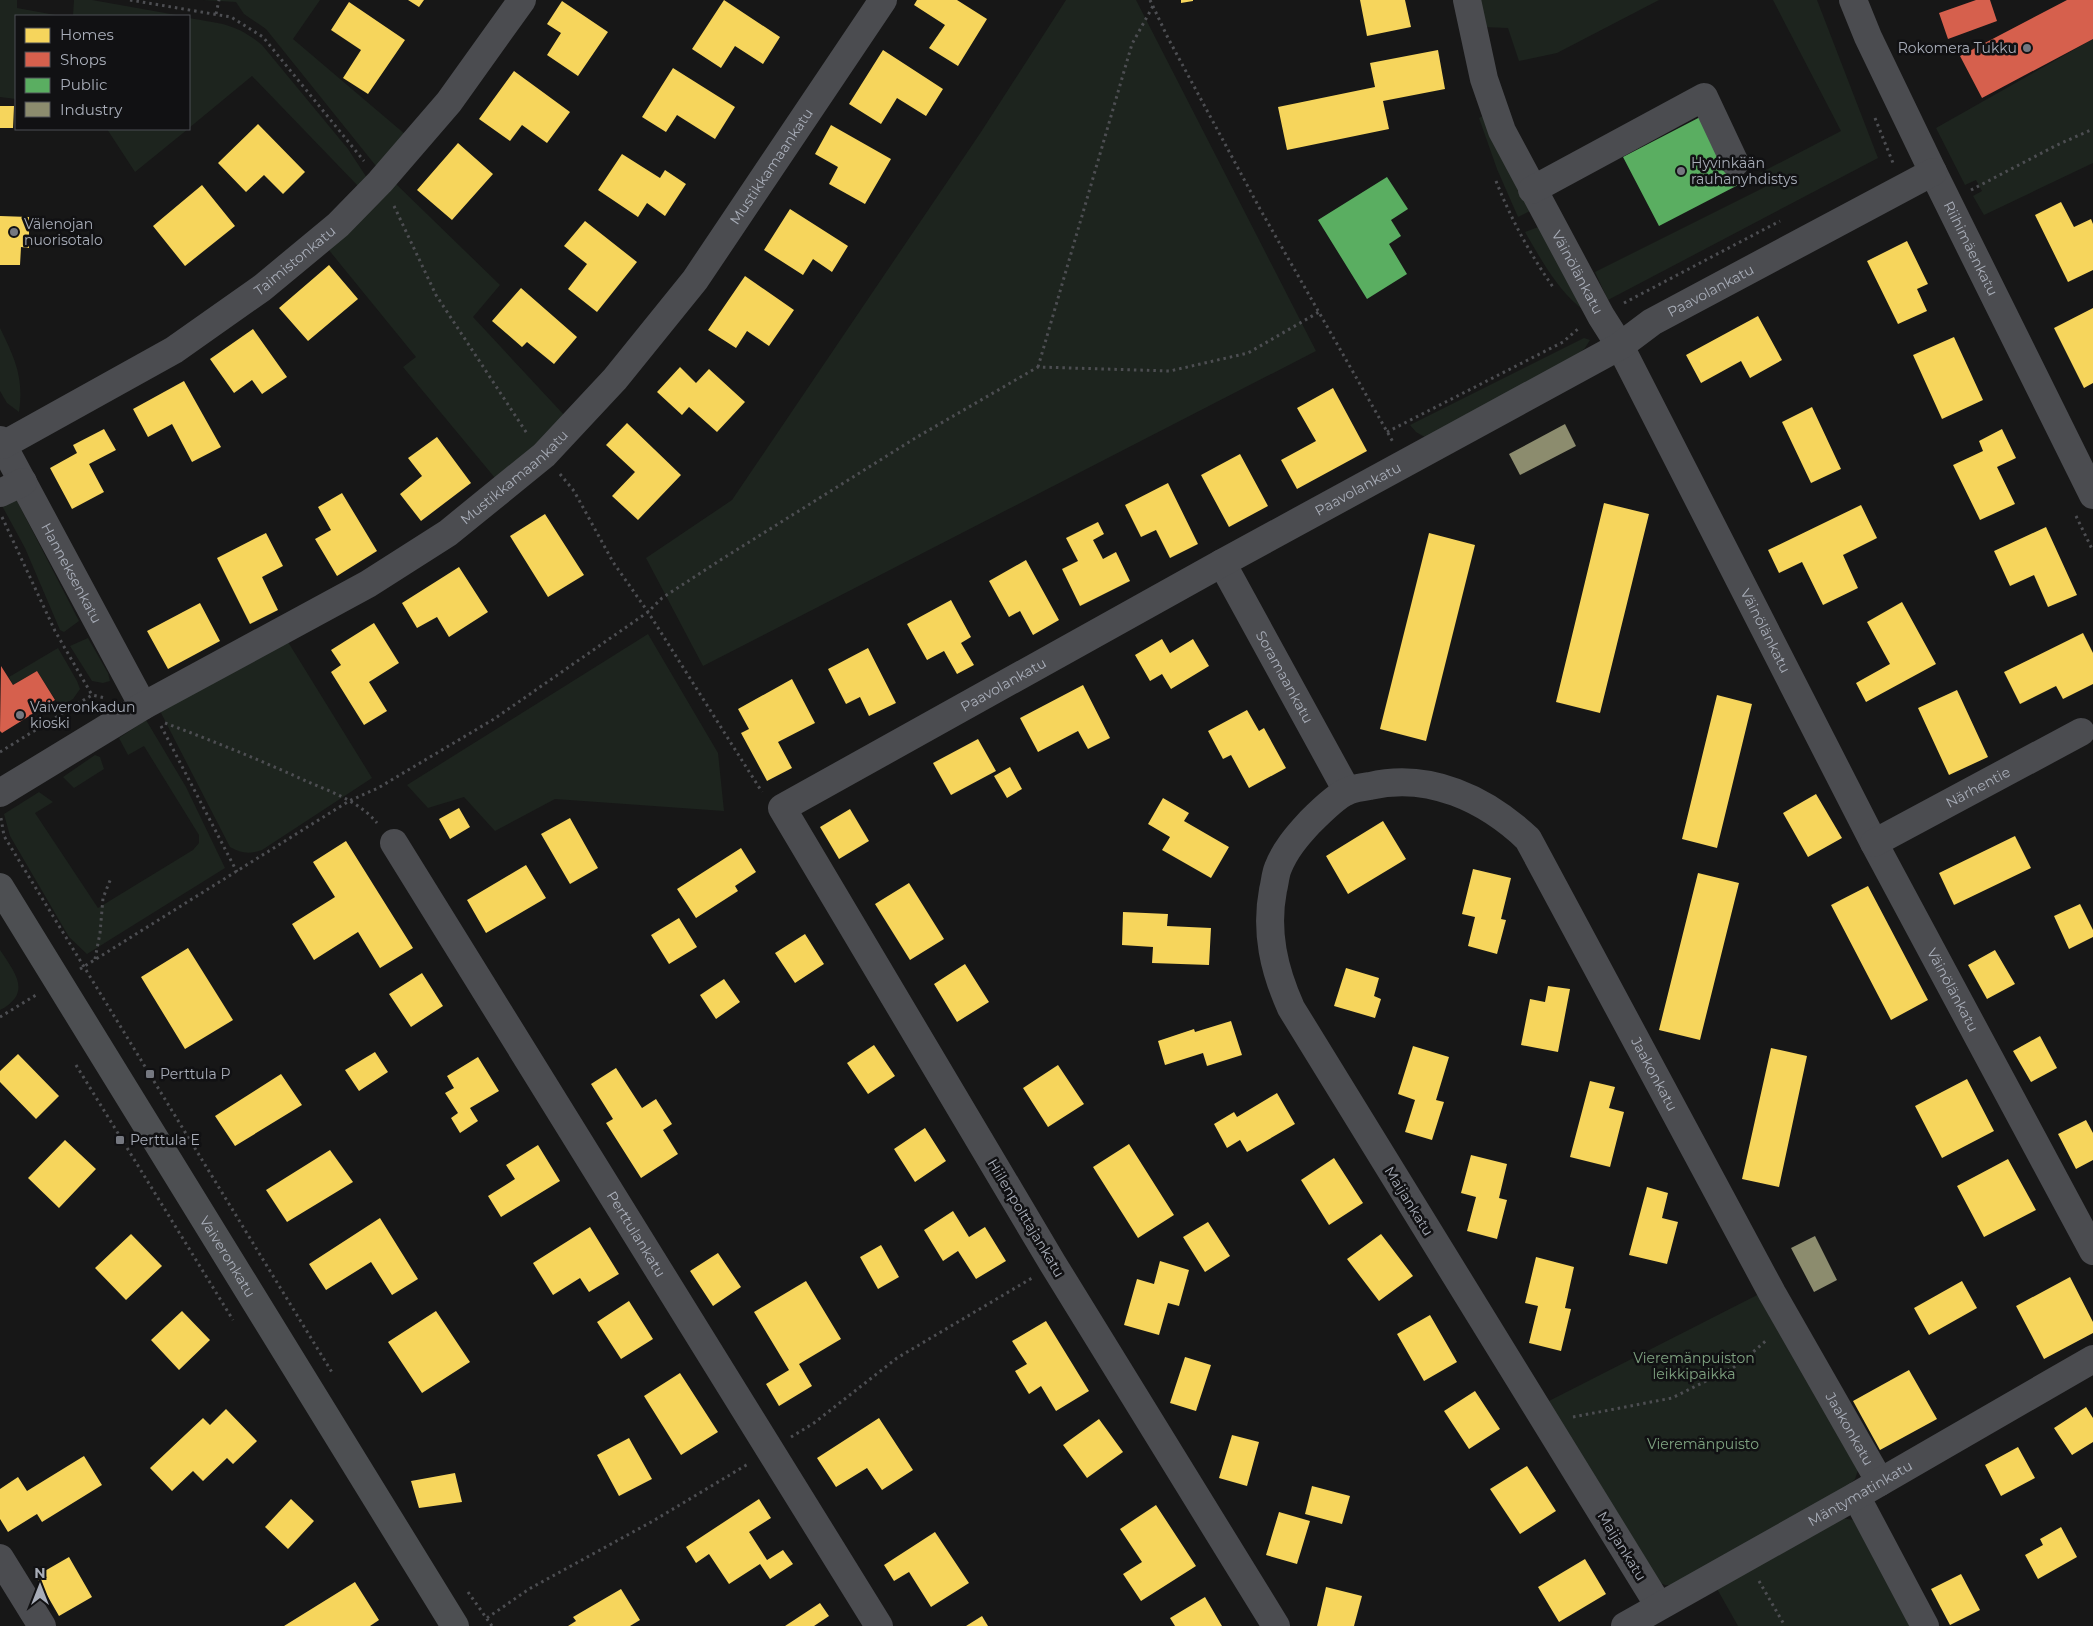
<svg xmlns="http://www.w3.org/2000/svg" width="2093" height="1626" viewBox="0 0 2093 1626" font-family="Montserrat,sans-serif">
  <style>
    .green { fill: #1d241e }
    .homes { fill: #f6d55c }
    .shops { fill: #d6604d }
    .public { fill: #5aae61 }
    .industry { fill: #8c8c6e }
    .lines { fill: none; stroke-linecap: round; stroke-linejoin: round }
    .path { stroke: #4d4e52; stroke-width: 3; stroke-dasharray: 2.5 4; stroke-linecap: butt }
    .minor { stroke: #4b4c50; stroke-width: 28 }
    .major { stroke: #4d4f52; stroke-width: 28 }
    .poi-dot { fill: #757880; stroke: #111113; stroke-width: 2 }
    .labels { text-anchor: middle; stroke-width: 5; stroke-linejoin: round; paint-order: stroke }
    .poi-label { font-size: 14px; fill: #a8adb8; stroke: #111113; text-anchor: start }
    .street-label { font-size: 14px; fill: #a8adb8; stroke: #111113 }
    .park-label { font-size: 14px; fill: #7fa381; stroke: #111113 }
  </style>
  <rect width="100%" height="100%" fill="#171717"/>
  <!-- green -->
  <path class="green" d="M0,0H17V8L61,16H16V99L0,97Z
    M74,0H92L182,16H73Z
    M203,0H320L293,39L406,135L376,166L266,29L244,14L236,2Z
    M1066,0H1136L1316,351L703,666L646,558L732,500L981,132Z
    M1478,0H1659L1557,53L1519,61L1508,28L1483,27Z
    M1773,0H1817L1878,158L1608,300L1595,272L1765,187L1758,174L1841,131Z
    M189,18C222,24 235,23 262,45L348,149L367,178L358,186L252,76L189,128Z
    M2093,39V163L1984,215L1973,196L1982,191L1976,180L1965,185L1936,128Z
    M1483,116L1532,210L1518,217L1497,169L1479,118Z
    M107,129H188L135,172Z
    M395,183L500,285L473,317L565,416L542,441L495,478L403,367L416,357L328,249Z
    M1541,226L1586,312C1559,293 1542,261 1525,232Z
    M0,328C15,359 24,377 19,412L7,403L0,391Z
    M1584,338L1590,340L1585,348L1573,359L1428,439L1416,432L1410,425Z
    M16,499L79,621L64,632L60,630L25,548L0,502Z
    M648,634L718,753L724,811L555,799L495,831L464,797L428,808L407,785Z
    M88,638L108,673L110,681L103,683L92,681L70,646Z
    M288,642L372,778L262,850C250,854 242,854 230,847L160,711Z
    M58,648L77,681L80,689L73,699L60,707L37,671L13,685L9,677Z
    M146,720L186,787L225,868L87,954L69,937L10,836L4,814L39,792L53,802L35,813L98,908L193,850L199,843V835L144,746L128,755L119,738Z
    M95,755L100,757L104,769L74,788L63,777Z
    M0,950C16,974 32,993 0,1010Z
    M1765,1291L1859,1467L1855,1479L1842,1492L1673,1585H1665L1654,1580L1545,1403Z
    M1842,1518L1853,1520L1916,1626H1738L1716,1587Z"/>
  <!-- homes -->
  <path class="homes" d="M408,0H424L419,7Z
    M724,0L780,37L763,64L735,46L721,68L692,49Z
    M917,0H957L987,19L958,66L929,48L945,25L914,5Z
    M1181,0H1193V1L1181,3Z
    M1360,0H1405L1411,27L1367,36Z
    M562,1L608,32L578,76L547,55L561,33L547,24Z
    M349,2L405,40L368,94L343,78L361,50L331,30Z
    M883,50L943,89L926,116L897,98L881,124L849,104Z
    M1438,50L1445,89L1383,101L1389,129L1287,150L1278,107L1375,87L1370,63Z
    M673,68L735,107L715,139L677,115L666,132L642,117Z
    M514,71L570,112L547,143L522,125L510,141L479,119Z
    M0,106H14L13,128H0Z
    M258,124L305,172L283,194L264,175L246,192L218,163Z
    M831,125L891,159L865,204L829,184L838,167L815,154Z
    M458,143L493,174L452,220L417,190Z
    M622,154L660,178L665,170L686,184L665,216L647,203L638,217L598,190Z
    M202,185L235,226L185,266L153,226Z
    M2061,202L2074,227L2091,219L2093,224V270L2068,282L2035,215Z
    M790,209L848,246L832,272L813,259L803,275L764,250Z
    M0,216L29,217V248L21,247L20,265H0Z
    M585,221L637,262L597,312L568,289L587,264L564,246Z
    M1907,241L1928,284L1917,289L1927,311L1898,324L1867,261Z
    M329,265L358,299L308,341L279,308Z
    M745,276L794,310L769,346L747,331L736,348L708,330Z
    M521,288L577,337L554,364L527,342L522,347L492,321Z
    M2093,308V383L2084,388L2054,328Z
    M1758,316L1782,360L1750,378L1741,361L1701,383L1686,355Z
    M253,329L287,377L262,394L252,380L234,393L210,359Z
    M1954,337L1983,400L1942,419L1913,355Z
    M680,367L696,383L709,369L745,402L717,432L689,407L682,415L657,392Z
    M184,381L221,447L192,462L172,424L148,437L133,409Z
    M1333,388L1367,451L1297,489L1281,460L1316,441L1297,408Z
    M1812,407L1841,469L1811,483L1782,422Z
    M627,423L681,475L638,520L612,496L635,472L606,445Z
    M104,429L116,450L89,464L104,492L72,509L50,468L77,453L73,445Z
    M2002,429L2016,458L1997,467L2015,504L1980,520L1953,465L1983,451L1979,441Z
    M437,437L471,483L421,521L400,494L422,476L408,458Z
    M1240,454L1268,506L1229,527L1201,475Z
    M1168,483L1198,544L1170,558L1156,530L1141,537L1125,505Z
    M342,493L377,551L337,576L315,539L331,530L318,507Z
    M1604,503L1649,514L1600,713L1556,702Z
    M1861,505L1877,538L1843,555L1858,588L1823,605L1802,562L1779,573L1768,550Z
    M545,514L584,575L548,597L510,536Z
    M1098,522L1104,534L1093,540L1103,559L1116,552L1130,581L1080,606L1062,569L1078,561L1066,538Z
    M2046,527L2077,595L2048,607L2034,575L2010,586L1994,551Z
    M266,533L283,566L262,577L278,610L250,624L217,558Z
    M1429,533L1475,545L1426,741L1380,729Z
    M1026,560L1059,620L1033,635L1020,611L1009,617L989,581Z
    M459,567L488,612L449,637L437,617L417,628L402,603Z
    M951,600L971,637L961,643L974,665L957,674L944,651L927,660L907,624Z
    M1902,602L1936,664L1866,702L1856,683L1890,664L1867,622Z
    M200,603L220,641L168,669L147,631Z
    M374,623L399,663L369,682L387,711L364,725L331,672L341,665L331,650Z
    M2083,633L2093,653V684L2063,699L2056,686L2020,704L2004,672Z
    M1162,639L1170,653L1193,639L1209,666L1171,689L1162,674L1150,681L1135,655Z
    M868,648L896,703L869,716L860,697L846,704L828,669Z
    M792,679L815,723L778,742L792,768L767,781L741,733L749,729L738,709Z
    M1083,685L1110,738L1088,749L1078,731L1038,752L1020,718Z
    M1957,690L1988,757L1949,775L1918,708Z
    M1717,695L1752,704L1717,848L1682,839Z
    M1247,710L1259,731L1264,728L1286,768L1249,788L1231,755L1223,759L1208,731Z
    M978,739L996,771L951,795L933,763Z
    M1010,767L1022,789L1007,798L994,776Z
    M1816,794L1842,838L1808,857L1783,813Z
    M1163,798L1189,813L1184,821L1229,847L1211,878L1162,850L1170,837L1148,824Z
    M459,808L470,827L450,839L439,819Z
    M850,809L869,841L839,859L820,827Z
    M570,818L598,868L570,884L541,834Z
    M1383,821L1406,859L1348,894L1326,856Z
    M2015,836L2031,868L1954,905L1939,873Z
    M346,841L413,948L380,968L358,932L314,960L292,924L335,897L313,862Z
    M741,848L756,872L735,886L738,891L696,918L677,889Z
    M526,865L546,898L486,933L467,900Z
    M1473,869L1511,878L1501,919L1506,920L1497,954L1468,946L1475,917L1462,914Z
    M1698,873L1739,883L1700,1040L1659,1030Z
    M909,883L944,939L910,960L875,904Z
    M1868,886L1928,1000L1891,1020L1831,905Z
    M2080,904L2093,930V937L2069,949L2054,916Z
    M1123,912L1168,914L1167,926L1211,928L1209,965L1152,963L1153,947L1122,945Z
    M679,918L697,947L669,964L651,935Z
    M805,934L824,964L795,983L775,953Z
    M188,948L233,1020L185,1049L141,977Z
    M1995,950L2015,984L1987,999L1968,965Z
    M965,964L989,1002L957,1022L934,984Z
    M1346,968L1379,978L1374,996L1381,999L1375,1018L1334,1006Z
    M422,973L443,1006L411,1027L389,994Z
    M724,979L740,1002L716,1019L700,995Z
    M1548,986L1570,989L1558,1052L1521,1045L1530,999L1545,1002Z
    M1231,1021L1242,1055L1207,1066L1203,1053L1165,1065L1158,1041L1194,1029L1195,1032Z
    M2040,1036L2057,1068L2031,1082L2013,1051Z
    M874,1045L895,1076L868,1094L847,1063Z
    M1413,1046L1449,1057L1436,1100L1444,1102L1432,1140L1405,1132L1415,1100L1398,1094Z
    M1771,1048L1807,1056L1779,1187L1742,1179Z
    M375,1052L388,1072L359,1091L345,1070Z
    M18,1054L59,1096L36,1119L0,1082V1071Z
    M478,1057L499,1091L470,1108L478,1121L460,1133L451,1118L458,1113L445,1093L454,1088L447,1076Z
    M1058,1065L1084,1104L1048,1127L1023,1088Z
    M616,1068L642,1108L656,1099L672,1124L663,1130L678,1154L641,1178L606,1123L613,1119L591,1084Z
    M281,1074L302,1105L235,1146L215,1116Z
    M1967,1079L1994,1131L1942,1158L1915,1106Z
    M1590,1081L1615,1087L1609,1108L1624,1112L1610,1167L1570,1157Z
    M1277,1093L1295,1124L1247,1152L1240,1140L1227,1148L1214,1124L1234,1112L1237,1117Z
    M2086,1120L2093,1133V1160L2076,1169L2058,1134Z
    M925,1128L946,1161L915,1182L894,1149Z
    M65,1140L96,1169L59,1208L28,1178Z
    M1129,1144L1174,1215L1138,1238L1093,1167Z
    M538,1145L560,1181L501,1217L488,1196L515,1179L506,1165Z
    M330,1150L353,1182L287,1222L266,1190Z
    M1471,1155L1507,1164L1499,1198L1507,1200L1497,1239L1467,1231L1476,1197L1461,1193Z
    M1334,1158L1363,1203L1329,1225L1301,1180Z
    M2008,1159L2036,1210L1984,1237L1957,1186Z
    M1647,1187L1668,1193L1662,1218L1678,1222L1667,1264L1629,1255Z
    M953,1211L969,1237L985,1227L1006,1261L976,1279L958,1251L943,1261L924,1230Z
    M380,1218L418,1279L392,1295L371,1262L326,1290L309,1264Z
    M1208,1222L1230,1256L1205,1272L1183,1237Z
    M590,1227L619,1274L589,1292L580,1278L553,1295L533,1263Z
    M131,1234L162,1266L126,1300L95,1268Z
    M1381,1234L1413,1276L1379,1301L1347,1259Z
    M881,1245L899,1277L878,1289L860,1257Z
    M718,1253L741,1287L713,1306L690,1271Z
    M1536,1257L1574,1267L1565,1308L1571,1309L1561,1351L1529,1343L1538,1306L1525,1303Z
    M1160,1261L1189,1270L1179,1306L1168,1303L1159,1335L1124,1325L1137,1279L1154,1284Z
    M2070,1277L2093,1322V1333L2044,1359L2016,1306Z
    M806,1281L841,1339L799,1364L812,1386L779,1406L766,1384L789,1370L754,1312Z
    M1962,1281L1977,1308L1929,1335L1914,1308Z
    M629,1301L653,1339L621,1359L597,1322Z
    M182,1311L210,1340L179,1370L151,1340Z
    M436,1311L470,1362L422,1393L388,1342Z
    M1430,1315L1457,1362L1424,1381L1397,1334Z
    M1046,1321L1089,1391L1056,1411L1041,1386L1029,1394L1015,1371L1027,1364L1012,1341Z
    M1185,1357L1211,1365L1196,1411L1170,1403Z
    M1909,1370L1937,1419L1880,1450L1853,1401Z
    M680,1373L718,1432L681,1455L644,1396Z
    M1475,1391L1500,1429L1469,1449L1444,1411Z
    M2086,1407L2093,1418V1442L2072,1455L2054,1428Z
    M226,1409L257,1441L233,1464L227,1458L203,1481L193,1471L172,1491L150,1468L203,1418L210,1425Z
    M879,1418L913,1470L882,1490L867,1468L836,1487L817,1458Z
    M1099,1419L1123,1452L1087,1478L1063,1445Z
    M1232,1435L1259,1442L1247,1486L1219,1478Z
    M629,1438L652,1479L619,1496L597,1455Z
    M2018,1447L2035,1478L2001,1496L1985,1465Z
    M84,1456L102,1485L42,1522L37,1514L8,1532L0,1519V1489L18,1477L27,1491Z
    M1527,1466L1556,1511L1520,1534L1490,1489Z
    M455,1473L462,1502L419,1508L411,1481Z
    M1312,1486L1350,1496L1342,1524L1305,1514Z
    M291,1499L314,1521L288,1549L265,1527Z
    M759,1499L771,1518L749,1532L767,1560L783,1550L793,1564L770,1579L760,1564L729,1584L709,1554L696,1563L686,1547Z
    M1156,1505L1196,1566L1141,1601L1123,1574L1142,1562L1120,1529Z
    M1279,1512L1310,1521L1297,1564L1266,1555Z
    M2061,1527L2077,1557L2038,1579L2025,1555L2043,1545L2040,1539Z
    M935,1532L969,1583L931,1607L909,1572L894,1581L884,1565Z
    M69,1557L92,1597L59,1616L36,1576Z
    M1585,1559L1606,1594L1559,1622L1538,1587Z
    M1961,1574L1980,1610L1950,1625L1931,1589Z
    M355,1582L379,1620L370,1626H284Z
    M1326,1587L1362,1596L1354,1626H1317Z
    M621,1589L640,1620L630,1626H568L576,1621L573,1617Z
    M1205,1597L1222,1626H1175L1170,1618Z
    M820,1603L829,1616L814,1626H785Z
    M982,1616L988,1626H966Z"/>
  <!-- shops -->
  <path class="shops" d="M1976,0H1990L1997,21L1948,39L1939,13Z
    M2067,0H2093V39L1982,98L1960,56Z
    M1,666L13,685L37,671L55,700L2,733L0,731Z"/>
  <!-- public -->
  <path class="public" d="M1704,115L1740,184L1659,226L1623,157Z
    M1387,177L1408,209L1391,220L1401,236L1389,244L1407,274L1367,299L1318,220Z"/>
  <!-- industry -->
  <path class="industry" d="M1565,424L1576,446L1520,475L1509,454Z
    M1815,1236L1837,1280L1814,1292L1791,1248Z"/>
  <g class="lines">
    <!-- path -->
    <path class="path" d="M130,0L231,17L263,37L364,161
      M1150,0L1168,38L1260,209L1393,442
      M216,14L219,0
      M1875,118L1893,163
      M1496,181C1511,219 1530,254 1553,287
      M1971,190L2057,145L2093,129
      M394,206L436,295L528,435
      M1624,303L1780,221
      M1038,367L1132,44L1153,6
      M1387,432L1563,342L1579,328
      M560,474L574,491L613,562L648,612L762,792
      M2076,516L2093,551
      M2,517L55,631L92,695
      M165,723C213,741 260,760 306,781C331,792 359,801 377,823
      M161,726L237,872
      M0,752L92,695L105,698
      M1,818L4,836L333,1374
      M95,959L100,933L103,898L111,878
      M80,969L349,801L378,788L494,719L648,612L662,598L722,559L917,437L1038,367L1170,371L1248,353L1319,312
      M0,1017L36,995
      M76,1065L233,1320
      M1573,1417L1672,1398L1738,1365L1768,1339
      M791,1437L814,1423L897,1358L1032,1278
      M1759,1581L1785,1626
      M468,1592L492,1626
      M487,1618L529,1589L653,1521L748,1464"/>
    <!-- minor -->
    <g class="minor">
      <path id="s1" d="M1467,0L1484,79L1502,131L1601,316L1620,346L1874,843L2093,1251"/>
      <path id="s2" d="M1853,0L1868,37L1933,172L2093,495"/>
      <path d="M1532,190L1704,97L1735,163"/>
      <path id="s3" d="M0,440L143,706"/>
      <path id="s4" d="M3,445L174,350L262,288L338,225L380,182L449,102L522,0"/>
      <path d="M0,493L23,482"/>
      <path id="s5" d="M1222,563L1347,791"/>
      <path id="s6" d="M0,793L143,706L368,584L448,533L544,455L615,379L695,280L883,0"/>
      <path id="s7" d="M394,843L879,1626"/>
      <path id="s8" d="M1874,843L2081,732"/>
      <path d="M1856,1496L1925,1626"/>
      <path d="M0,1558L42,1626"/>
      <path id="s9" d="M1659,1606L1291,1008C1274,970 1265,932 1273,890C1275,883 1275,875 1278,868C1285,850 1297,836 1310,822C1319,813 1337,795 1348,791C1355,788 1363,787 1370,786C1429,772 1486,799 1528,839L1772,1293L1880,1482"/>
      <path id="s10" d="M1276,1626L1053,1264L782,808L1222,563L1620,346L1652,322L1933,172"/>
      <path id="s11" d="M1625,1626L1856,1496L2093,1359"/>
    </g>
    <!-- major -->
    <path class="major" id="s12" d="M0,887L455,1626"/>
  </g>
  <!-- markers -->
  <g class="poi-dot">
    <circle cx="2027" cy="48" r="5"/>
    <circle cx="1681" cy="171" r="5"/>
    <circle cx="14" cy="232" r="5"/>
    <circle cx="20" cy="715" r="5"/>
    <rect x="145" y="1069" width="10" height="10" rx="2.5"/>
    <rect x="115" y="1135" width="10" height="10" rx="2.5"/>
  </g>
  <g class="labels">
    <!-- poi labels -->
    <g class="poi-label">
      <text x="2017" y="53" text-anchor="end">Rokomera Tukku</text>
      <text x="1691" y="168">Hyvinkään<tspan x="1691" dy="16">rauhanyhdistys</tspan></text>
      <text x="24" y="229">Välenojan<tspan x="24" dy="16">nuorisotalo</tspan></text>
      <text x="30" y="712">Vaiveronkadun<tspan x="30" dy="16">kioski</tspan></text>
      <text x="160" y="1079">Perttula P</text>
      <text x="130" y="1145">Perttula E</text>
    </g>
    <!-- street labels -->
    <g class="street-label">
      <text dy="5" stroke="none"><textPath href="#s6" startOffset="1010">Mustikkamaankatu</textPath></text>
      <text dy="5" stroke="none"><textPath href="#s2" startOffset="275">Riihimäenkatu</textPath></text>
      <text dy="5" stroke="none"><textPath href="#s4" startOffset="346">Taimistonkatu</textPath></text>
      <text dy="5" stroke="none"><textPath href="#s1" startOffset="296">Väinölänkatu</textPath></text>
      <text dy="5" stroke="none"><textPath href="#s10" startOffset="2019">Paavolankatu</textPath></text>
      <text dy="5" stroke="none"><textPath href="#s6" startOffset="605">Mustikkamaankatu</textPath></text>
      <text dy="5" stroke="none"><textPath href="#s10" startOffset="1614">Paavolankatu</textPath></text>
      <text dy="5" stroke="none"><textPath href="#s3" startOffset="151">Hanneksenkatu</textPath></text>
      <text dy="5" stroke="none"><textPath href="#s1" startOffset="701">Väinölänkatu</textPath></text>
      <text dy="5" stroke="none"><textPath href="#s5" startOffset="130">Soramaankatu</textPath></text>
      <text dy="5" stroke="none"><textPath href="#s10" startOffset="1209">Paavolankatu</textPath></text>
      <text dy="5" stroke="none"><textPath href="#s8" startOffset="118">Närhentie</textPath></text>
      <text dy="5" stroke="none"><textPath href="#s1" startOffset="1106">Väinölänkatu</textPath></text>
      <text dy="5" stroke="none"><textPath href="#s9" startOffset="1415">Jaakonkatu</textPath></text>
      <text transform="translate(1409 1201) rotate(58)" y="5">Maijankatu</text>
      <text transform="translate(1026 1218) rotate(59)" y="5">Hiilenpolttajankatu</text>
      <text dy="5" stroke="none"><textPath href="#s7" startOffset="460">Perttulankatu</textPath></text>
      <text dy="5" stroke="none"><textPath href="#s12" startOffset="434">Vaiveronkatu</textPath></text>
      <text dy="5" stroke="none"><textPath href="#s9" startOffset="1820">Jaakonkatu</textPath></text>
      <text dy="5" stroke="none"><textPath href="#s11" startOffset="270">Mäntymatinkatu</textPath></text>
      <text transform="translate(1622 1546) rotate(58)" y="5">Maijankatu</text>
    </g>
    <!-- park labels -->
    <g class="park-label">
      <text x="1694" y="1363">Vieremänpuiston<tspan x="1694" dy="16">leikkipaikka</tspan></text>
      <text x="1703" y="1449">Vieremänpuisto</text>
    </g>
  </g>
  <!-- legend -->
  <rect x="15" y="15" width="175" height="115" fill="#111113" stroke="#4d4f55"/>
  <rect x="25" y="28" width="25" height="15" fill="#f6d55c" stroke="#4d4f55"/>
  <text x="60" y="40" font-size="15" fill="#a8adb8">Homes</text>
  <rect x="25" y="52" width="25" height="15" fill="#d6604d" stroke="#4d4f55"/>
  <text x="60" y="65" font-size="15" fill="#a8adb8">Shops</text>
  <rect x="25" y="78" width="25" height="15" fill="#5aae61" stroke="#4d4f55"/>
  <text x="60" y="90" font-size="15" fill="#a8adb8">Public</text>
  <rect x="25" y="102" width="25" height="15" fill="#8c8c6e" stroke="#4d4f55"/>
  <text x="60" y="115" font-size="15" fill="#a8adb8">Industry</text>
  <!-- north arrow -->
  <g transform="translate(40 1586)" stroke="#111113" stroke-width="4" paint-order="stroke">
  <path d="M0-4L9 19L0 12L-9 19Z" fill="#a8adb8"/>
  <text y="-8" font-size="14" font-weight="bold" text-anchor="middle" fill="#a8adb8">N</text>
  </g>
</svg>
